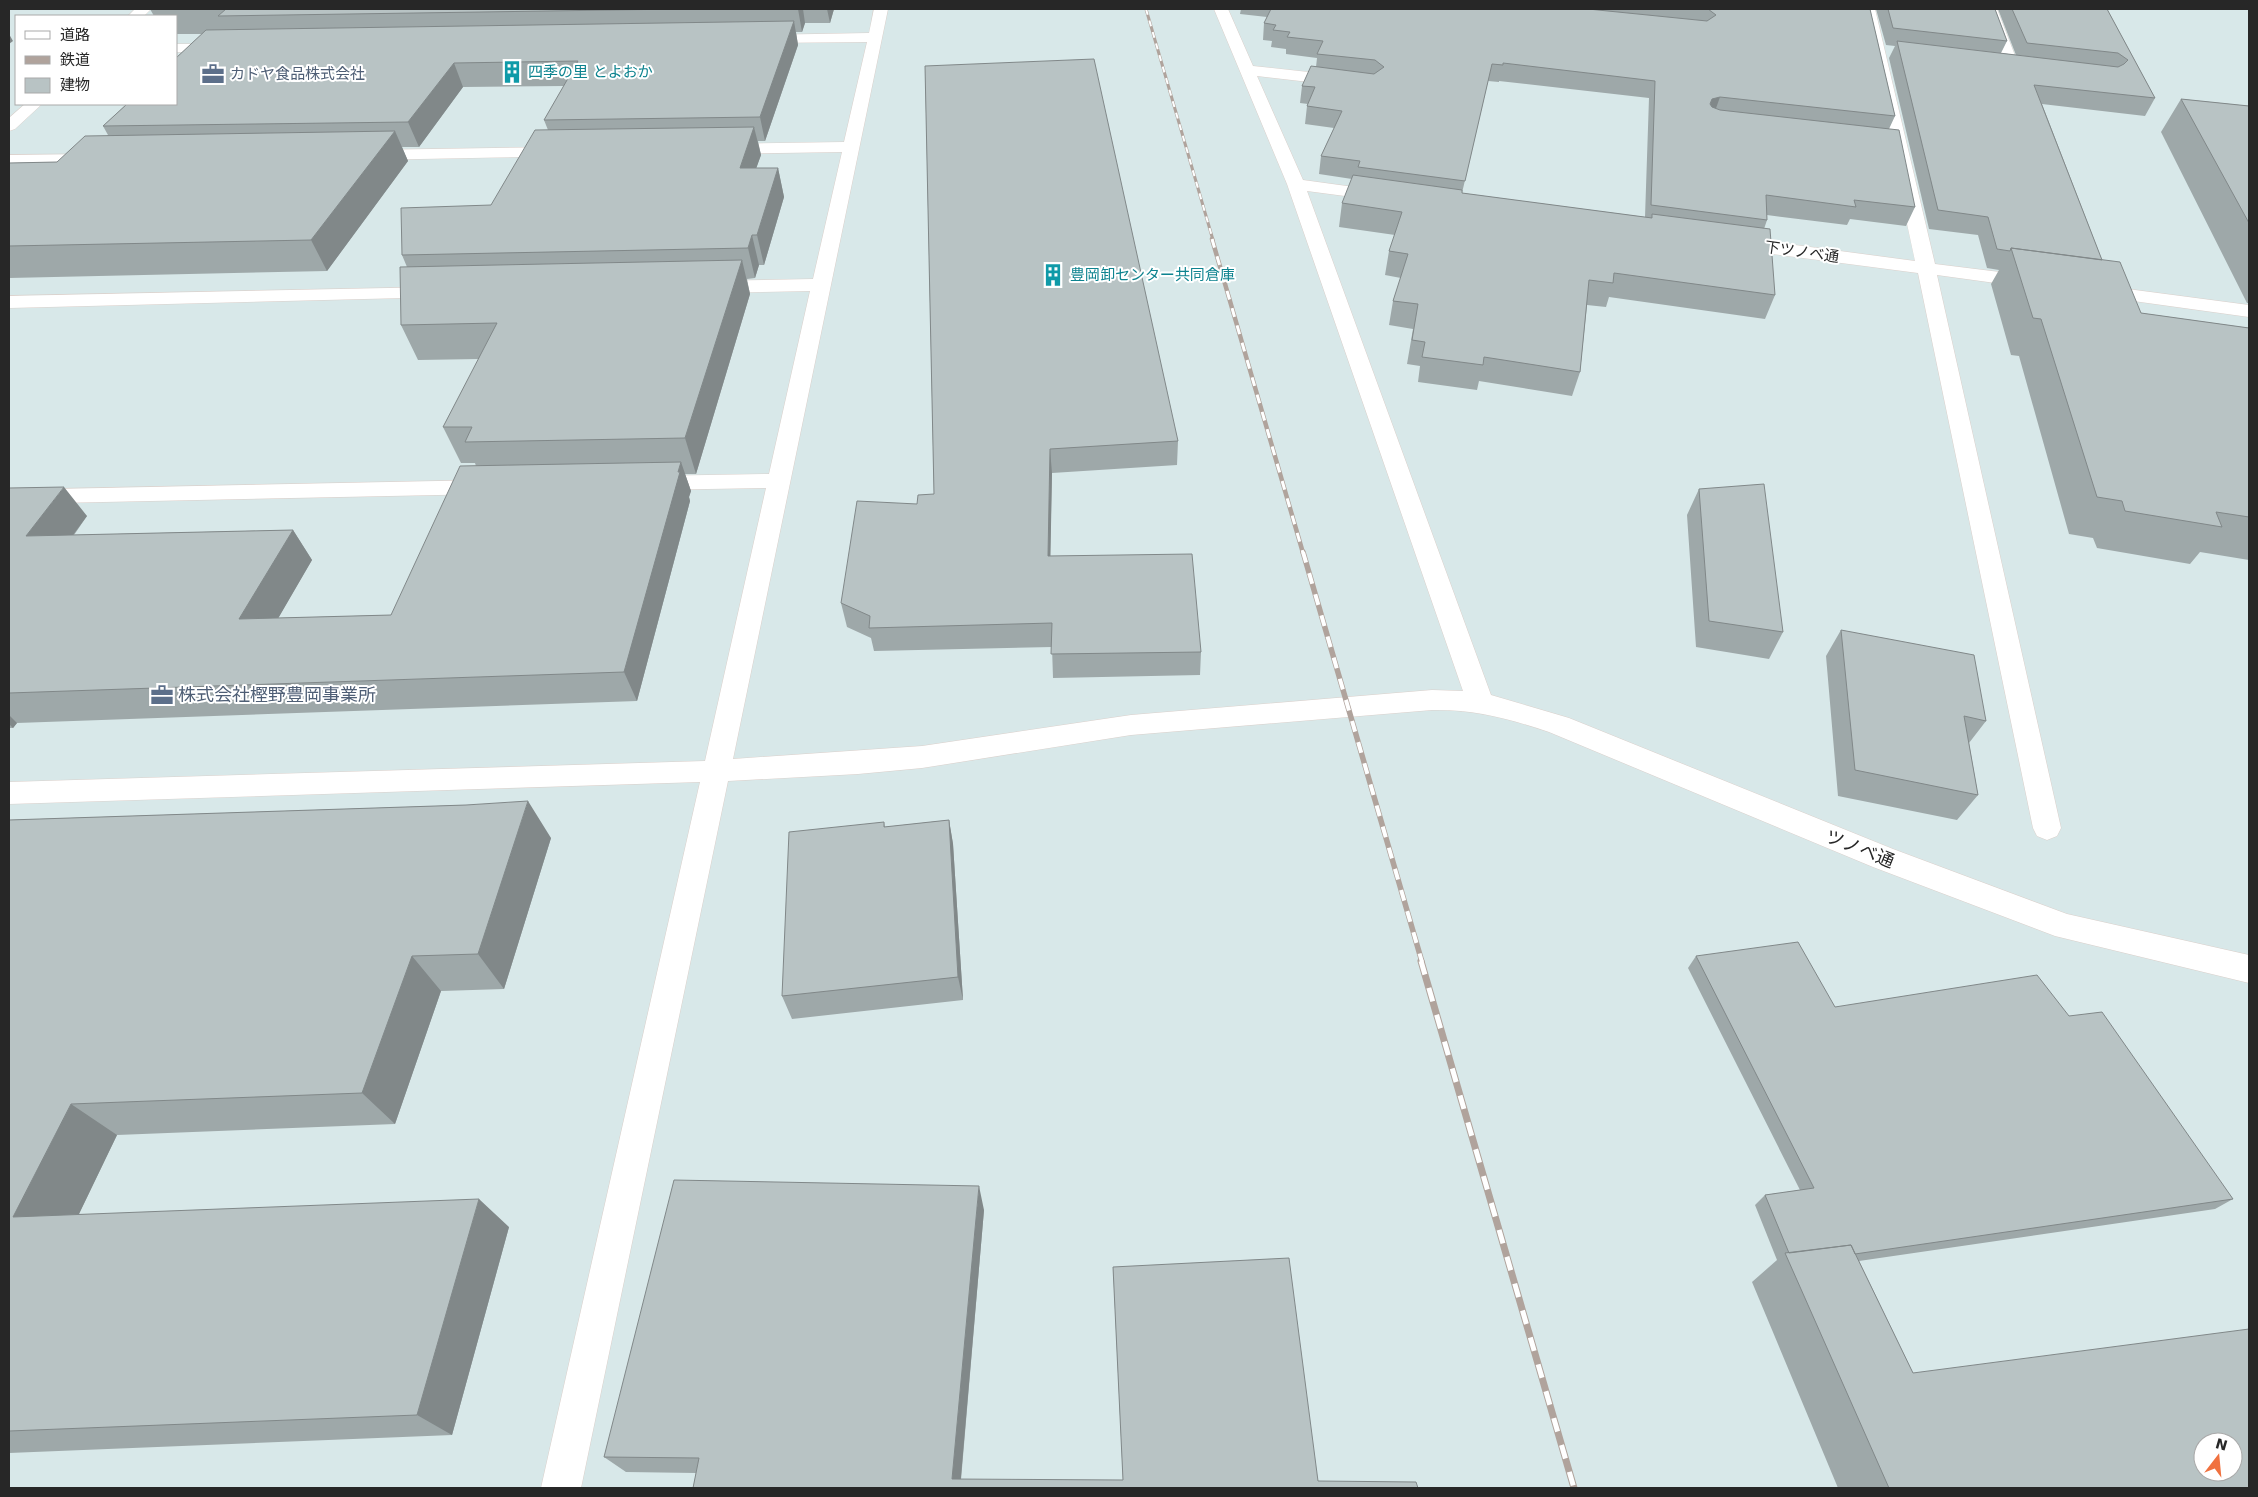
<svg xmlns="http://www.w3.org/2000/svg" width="2258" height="1497" viewBox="0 0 2258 1497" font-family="'DejaVu Sans','Noto Sans JP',sans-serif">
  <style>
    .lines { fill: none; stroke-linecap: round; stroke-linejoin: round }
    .minor-casing { stroke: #dbd0cb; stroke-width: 1 }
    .minor { fill: #fff; fill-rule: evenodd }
    .rail-far3-casing { stroke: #b0a39c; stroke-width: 3 }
    .rail-far2-casing { stroke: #b0a39c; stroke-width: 4.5 }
    .rail-far1-casing { stroke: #b0a39c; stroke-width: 5.5 }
    .rail-casing { stroke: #b0a39c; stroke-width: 7 }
    .rail-far3 { stroke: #fff; stroke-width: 2; stroke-dasharray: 6; stroke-linecap: butt }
    .rail-far2 { stroke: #fff; stroke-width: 3; stroke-dasharray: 9; stroke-linecap: butt }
    .rail-far1 { stroke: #fff; stroke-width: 4; stroke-dasharray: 11; stroke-linecap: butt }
    .rail { stroke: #fff; stroke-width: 5; stroke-dasharray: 14; stroke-linecap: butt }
    .wall { fill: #9ea8a9; fill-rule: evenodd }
    .shaded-wall { fill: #818889 }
    .building { fill: #b8c3c4; stroke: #818889; fill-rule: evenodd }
    .labels { text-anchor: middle; stroke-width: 4; stroke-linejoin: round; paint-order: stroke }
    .far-culture-label { font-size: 15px; fill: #0d838f; stroke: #fff; text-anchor: start }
    .far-service-label { font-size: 15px; fill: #4e5e75; stroke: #fff; text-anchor: start }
    .far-street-label { font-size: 15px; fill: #272727; stroke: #fff }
    .service-label { font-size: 18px; fill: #4e5e75; stroke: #fff; text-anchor: start }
    .street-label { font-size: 18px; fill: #272727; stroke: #fff }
  </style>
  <rect width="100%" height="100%" fill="#d8e8e9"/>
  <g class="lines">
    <defs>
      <path id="minor" d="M135,9H151L144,16H128Z
        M874,9H888L733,759L922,746L1131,715L1432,690L1463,691L1287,184L1214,9H1228L1253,66L1344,76L1349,78L1352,81L1349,84L1344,86L1257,76L1303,180L1383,191L1389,192L1392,196L1389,200L1383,201L1307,191L1491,695L1569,718L1893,849L2067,914L2249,955V983L2055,936L1873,867L1549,732C1510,719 1474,709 1432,710L1131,735L922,768L858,774L728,781L581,1488H541L700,782L9,804V782L705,761L766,488L650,490L642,488L639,483L642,478L650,476L769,474L810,291L710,293L703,291L700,287L703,283L710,281L813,279L842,152L723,154L717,153L715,149L717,145L723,144L844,142L867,42L760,43L753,39L760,35L869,33Z
        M1861,9H1875L1935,264L2032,276L2039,278L2042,282L2039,286L2032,288L1937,275L2061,828L2057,836L2047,840L2037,836L2033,828L1918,273L1735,249L1728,247L1726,243L1728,239L1735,237L1915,261Z
        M1983,9H1997L2019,66L2016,69H2006L2003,66Z
        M176,44H225L230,45L232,48L230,51L225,52H176Z
        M25,104H42L15,129L9,131V118Z
        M560,147L566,148L568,152L566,156L368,160L362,159L360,155L362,151L368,150Z
        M97,154L103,155L105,159L103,163L9,165V155Z
        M2097,285L2249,305V317L2090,295L2087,291L2090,287Z
        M437,287L444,289L447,293L444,297L9,308V296Z
        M487,480L495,482L498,487L495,492L487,494L9,504V490Z"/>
    </defs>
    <!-- minor casing -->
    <use href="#minor" class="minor-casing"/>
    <!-- minor -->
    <use href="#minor" class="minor"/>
    <defs>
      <path id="rail-far3" d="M1146,9L1213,240"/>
      <path id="rail-far2" d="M1212,239L1303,553"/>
      <path id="rail-far1" d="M1303,552L1422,962"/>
      <path id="rail" d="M1421,961L1574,1488"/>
    </defs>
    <!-- rail-far3 casing -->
    <use href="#rail-far3" class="rail-far3-casing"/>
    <!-- rail-far2 casing -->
    <use href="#rail-far2" class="rail-far2-casing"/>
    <!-- rail-far1 casing -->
    <use href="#rail-far1" class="rail-far1-casing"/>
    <!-- rail casing -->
    <use href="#rail" class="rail-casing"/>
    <!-- rail-far3 -->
    <use href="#rail-far3" class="rail-far3"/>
    <!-- rail-far2 -->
    <use href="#rail-far2" class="rail-far2"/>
    <!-- rail-far1 -->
    <use href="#rail-far1" class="rail-far1"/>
    <!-- rail -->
    <use href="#rail" class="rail"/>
  </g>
  <!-- wall -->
  <path class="wall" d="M150,9H834L830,23H805L802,32H796L798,45L765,141H758L761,155L756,168H778L784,197L764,265H759L755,278L747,279L750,294L696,474H685L691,491L689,497L690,501L637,701L17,723L13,728H9V488L87,516L74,535L293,530L312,560L278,618L391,615L476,466L475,463H461L443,427L479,359L418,360L401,325L407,267L402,255L491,205L548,130L544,120L564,86L463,87L419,147H402L408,161L327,271L9,278V163L57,162L108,135L103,126L202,34H176V16H154Z
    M1241,9H1870L1895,116L1889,129L1915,207L1906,226L1850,219L1847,225L1767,215V220L1764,229L1775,295L1765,319L1609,297L1606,307L1587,305L1580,372L1572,396L1479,381L1477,390L1418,382L1420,366L1407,364L1413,329L1389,325L1393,301L1401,278L1385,275L1389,251L1395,235L1339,227L1342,203L1352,179L1319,174L1321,156L1334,128L1305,124L1307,106L1308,104L1300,103L1302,86L1316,67L1317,58L1286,54V49L1271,47L1272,41L1263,40L1264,23L1267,17L1240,14ZM1488,81L1499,82V81L1649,98L1645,217L1462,193Z
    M1876,9H1995L2007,41L2001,53L2016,55L1998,9H2107L2155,98L2145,116L2042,104L2102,260L2141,313L2249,328V560L2200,552L2190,564L2097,548L2093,538L2069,534L2019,356L2011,355L1991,284L1999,270L1987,268L1978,235L1929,229L1889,58L1895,46L1886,45Z
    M925,66L1178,441L1177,465L1052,473L1050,556L1201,652L1200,675L1053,678L1052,647L874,651L871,638L847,627L841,603L917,504L934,494Z
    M2181,99L2249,106V303H2247L2161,132Z
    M1699,489L1783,632L1769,659L1696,647L1687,515Z
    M1841,630L1986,721L1969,743L1978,795L1957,820L1838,796L1826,656Z
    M466,805L551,838L504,989L441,991L395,1124L117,1135L79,1214L509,1227L452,1435L9,1453V820Z
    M949,820L953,844L963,1000L792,1019L782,996L884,822L885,827Z
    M1696,956L1835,1007L2069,1016L2233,1199L2215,1209L1859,1261L1913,1373L2249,1488H1838L1752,1282L1777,1260L1755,1205L1765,1195L1800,1190L1688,968Z
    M984,1210L961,1480H1123L1113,1267L1318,1481L693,1488L696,1473L626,1472L604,1457Z"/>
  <!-- shaded-wall -->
  <path class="shaded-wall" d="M798,9H803L805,23L802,32Z
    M827,9H834L830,23Z
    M794,21L798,45L765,141L760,117Z
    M9,34L13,41L9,44Z
    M454,63L463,87L419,147L408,122Z
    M1720,97L1714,114L1706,117L1712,99Z
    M754,127L761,155L746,197L740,168Z
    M395,131L408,161L327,271L311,240Z
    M778,168L784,197L764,265L757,235Z
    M752,235L759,265L755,278L748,248Z
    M742,260L750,294L696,474L685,438Z
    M1050,449L1052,473L1050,580L1048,556Z
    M681,462L691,491L689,497L690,501L637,701L624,672Z
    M64,487L87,516L51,565L26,536Z
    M293,530L312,560L261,648L239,619Z
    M9,715L17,723L13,728L9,724Z
    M528,801L551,838L504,989L478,954Z
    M949,820L953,844L963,1000L958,977Z
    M412,956L441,991L395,1124L362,1093Z
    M71,1104L117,1135L64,1245L13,1217Z
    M979,1186L984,1210L960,1488L952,1479Z
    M479,1199L509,1227L452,1435L417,1415Z"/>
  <!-- building -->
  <path class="building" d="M226,9H679L218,16Z
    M1271,9H1588L1707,21L1716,15L1708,9H1701H1870L1895,116L1720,97L1712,99L1710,104L1712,107L1720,110L1899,130L1915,207L1854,200L1856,207L1766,195L1767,220L1651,205L1655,81L1503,63V65L1492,64L1465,181L1358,167L1360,161L1321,156L1342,111L1307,106L1315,87L1302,86L1311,66L1374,74L1384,67L1375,60L1317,54L1323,41L1287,37L1290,32L1273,30L1276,25L1264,23Z
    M1888,9H1995L2007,41L1893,28Z
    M2012,9H2107L2155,98L2034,85L2102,260L2011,248L2010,251L1997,249L1988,217L1938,210L1897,41L2118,67L2124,64L2128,60L2118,53L2027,43Z
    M794,21L760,117L544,120L578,61L454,63L408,122L103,126L127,104H176V58L206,30Z
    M1094,59L1178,441L1050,449L1048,556L1192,554L1201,652L1051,654L1052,623L869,628L870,616L841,603L857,501L917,504L918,495L934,494L925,66Z
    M2181,99L2249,106V223Z
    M754,127L740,168H778L757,235H752L748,248L402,255L401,208L491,205L535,130Z
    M395,131L311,240L9,246V163L57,162L85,136Z
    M1353,175L1462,190V193L1652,218V214L1770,229L1775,295L1614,273L1613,283L1589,280L1580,372L1484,357L1483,365L1422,357L1425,342L1412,340L1418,304L1393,301L1408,254L1389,251L1402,212L1342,203Z
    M2011,248L2120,262L2141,313L2249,328V517L2216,512L2222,527L2125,511L2122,501L2097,497L2041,319L2033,318Z
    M742,260L685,438L465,442L472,427H443L497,323L401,325L400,267Z
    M681,462L678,472H680L624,672L9,693V488L64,487L26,536L293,530L239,619L391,615L460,466Z
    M1764,484L1783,632L1709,621L1699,489Z
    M1841,630L1974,655L1986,721L1964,716L1978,795L1855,770Z
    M528,801L478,954L412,956L362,1093L71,1104L13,1217L479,1199L417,1415L9,1431V820L466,805Z
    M949,820L958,977L782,996L789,832L884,822V827Z
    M1798,942L1835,1007L2037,975L2069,1016L2102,1012L2233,1199L1855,1254L1851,1245L1789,1253L1765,1195L1814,1188L1696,956Z
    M674,1180L979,1186L952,1479L1123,1480L1113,1267L1289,1258L1318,1481L1416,1482L1418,1488H693L699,1458L604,1457Z
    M1851,1245L1913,1373L2249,1329V1488H1889L1785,1253ZM2203,1442H2233V1472H2203Z"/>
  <!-- icons -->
  <defs>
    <symbol id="building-bare" viewBox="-9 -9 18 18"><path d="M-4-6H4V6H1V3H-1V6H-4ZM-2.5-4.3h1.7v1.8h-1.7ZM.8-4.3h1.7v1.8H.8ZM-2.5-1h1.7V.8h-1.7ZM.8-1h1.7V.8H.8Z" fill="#0f9aa8" stroke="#fff" stroke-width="2.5" paint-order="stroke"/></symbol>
    <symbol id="office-bare" viewBox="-9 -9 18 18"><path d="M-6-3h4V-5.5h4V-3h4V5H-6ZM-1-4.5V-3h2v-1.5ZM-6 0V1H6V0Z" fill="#5c6f8a" stroke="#fff" stroke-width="2.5" paint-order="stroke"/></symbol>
  </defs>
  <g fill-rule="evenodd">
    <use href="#building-bare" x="496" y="56" width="32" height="32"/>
    <use href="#office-bare" x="197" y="58" width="32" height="32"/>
    <use href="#building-bare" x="1037" y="259" width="32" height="32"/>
    <use href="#office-bare" x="146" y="679" width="32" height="32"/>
  </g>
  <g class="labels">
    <!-- far-culture labels -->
    <g class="far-culture-label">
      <text x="528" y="77">四季の里 とよおか</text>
      <text x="1070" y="280">豊岡卸センター共同倉庫</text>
    </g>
    <!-- far-service labels -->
    <g class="far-service-label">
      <text x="230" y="79">カドヤ食品株式会社</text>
    </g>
    <!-- far-street labels -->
    <g class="far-street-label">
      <text transform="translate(1802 252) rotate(8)" y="5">下ツノベ通</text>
    </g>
    <!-- service labels -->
    <g class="service-label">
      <text x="178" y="701">株式会社樫野豊岡事業所</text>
    </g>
    <!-- street labels -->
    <g class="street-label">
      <text transform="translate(1860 849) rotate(22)" y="6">ツノベ通</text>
    </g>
  </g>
  <!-- border -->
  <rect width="2258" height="1497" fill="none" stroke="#272727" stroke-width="20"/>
  <!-- legend -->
  <rect x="15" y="15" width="162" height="90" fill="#ffffff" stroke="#a9a9a9"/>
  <rect x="25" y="31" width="25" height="8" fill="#ffffff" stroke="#a9a9a9"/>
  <text x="60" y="40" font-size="15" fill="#272727">道路</text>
  <rect x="25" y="56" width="25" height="8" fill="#b0a39c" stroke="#a9a9a9"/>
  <text x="60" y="65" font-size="15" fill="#272727">鉄道</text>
  <rect x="25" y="78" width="25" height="15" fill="#b8c3c4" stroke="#a9a9a9"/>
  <text x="60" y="90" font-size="15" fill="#272727">建物</text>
  <!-- north arrow -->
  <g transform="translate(2218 1457) rotate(16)"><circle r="24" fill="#ffffff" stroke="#a9a9a9"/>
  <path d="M0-4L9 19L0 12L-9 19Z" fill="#f0713f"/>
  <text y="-8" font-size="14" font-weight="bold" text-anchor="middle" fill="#272727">N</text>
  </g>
</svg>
